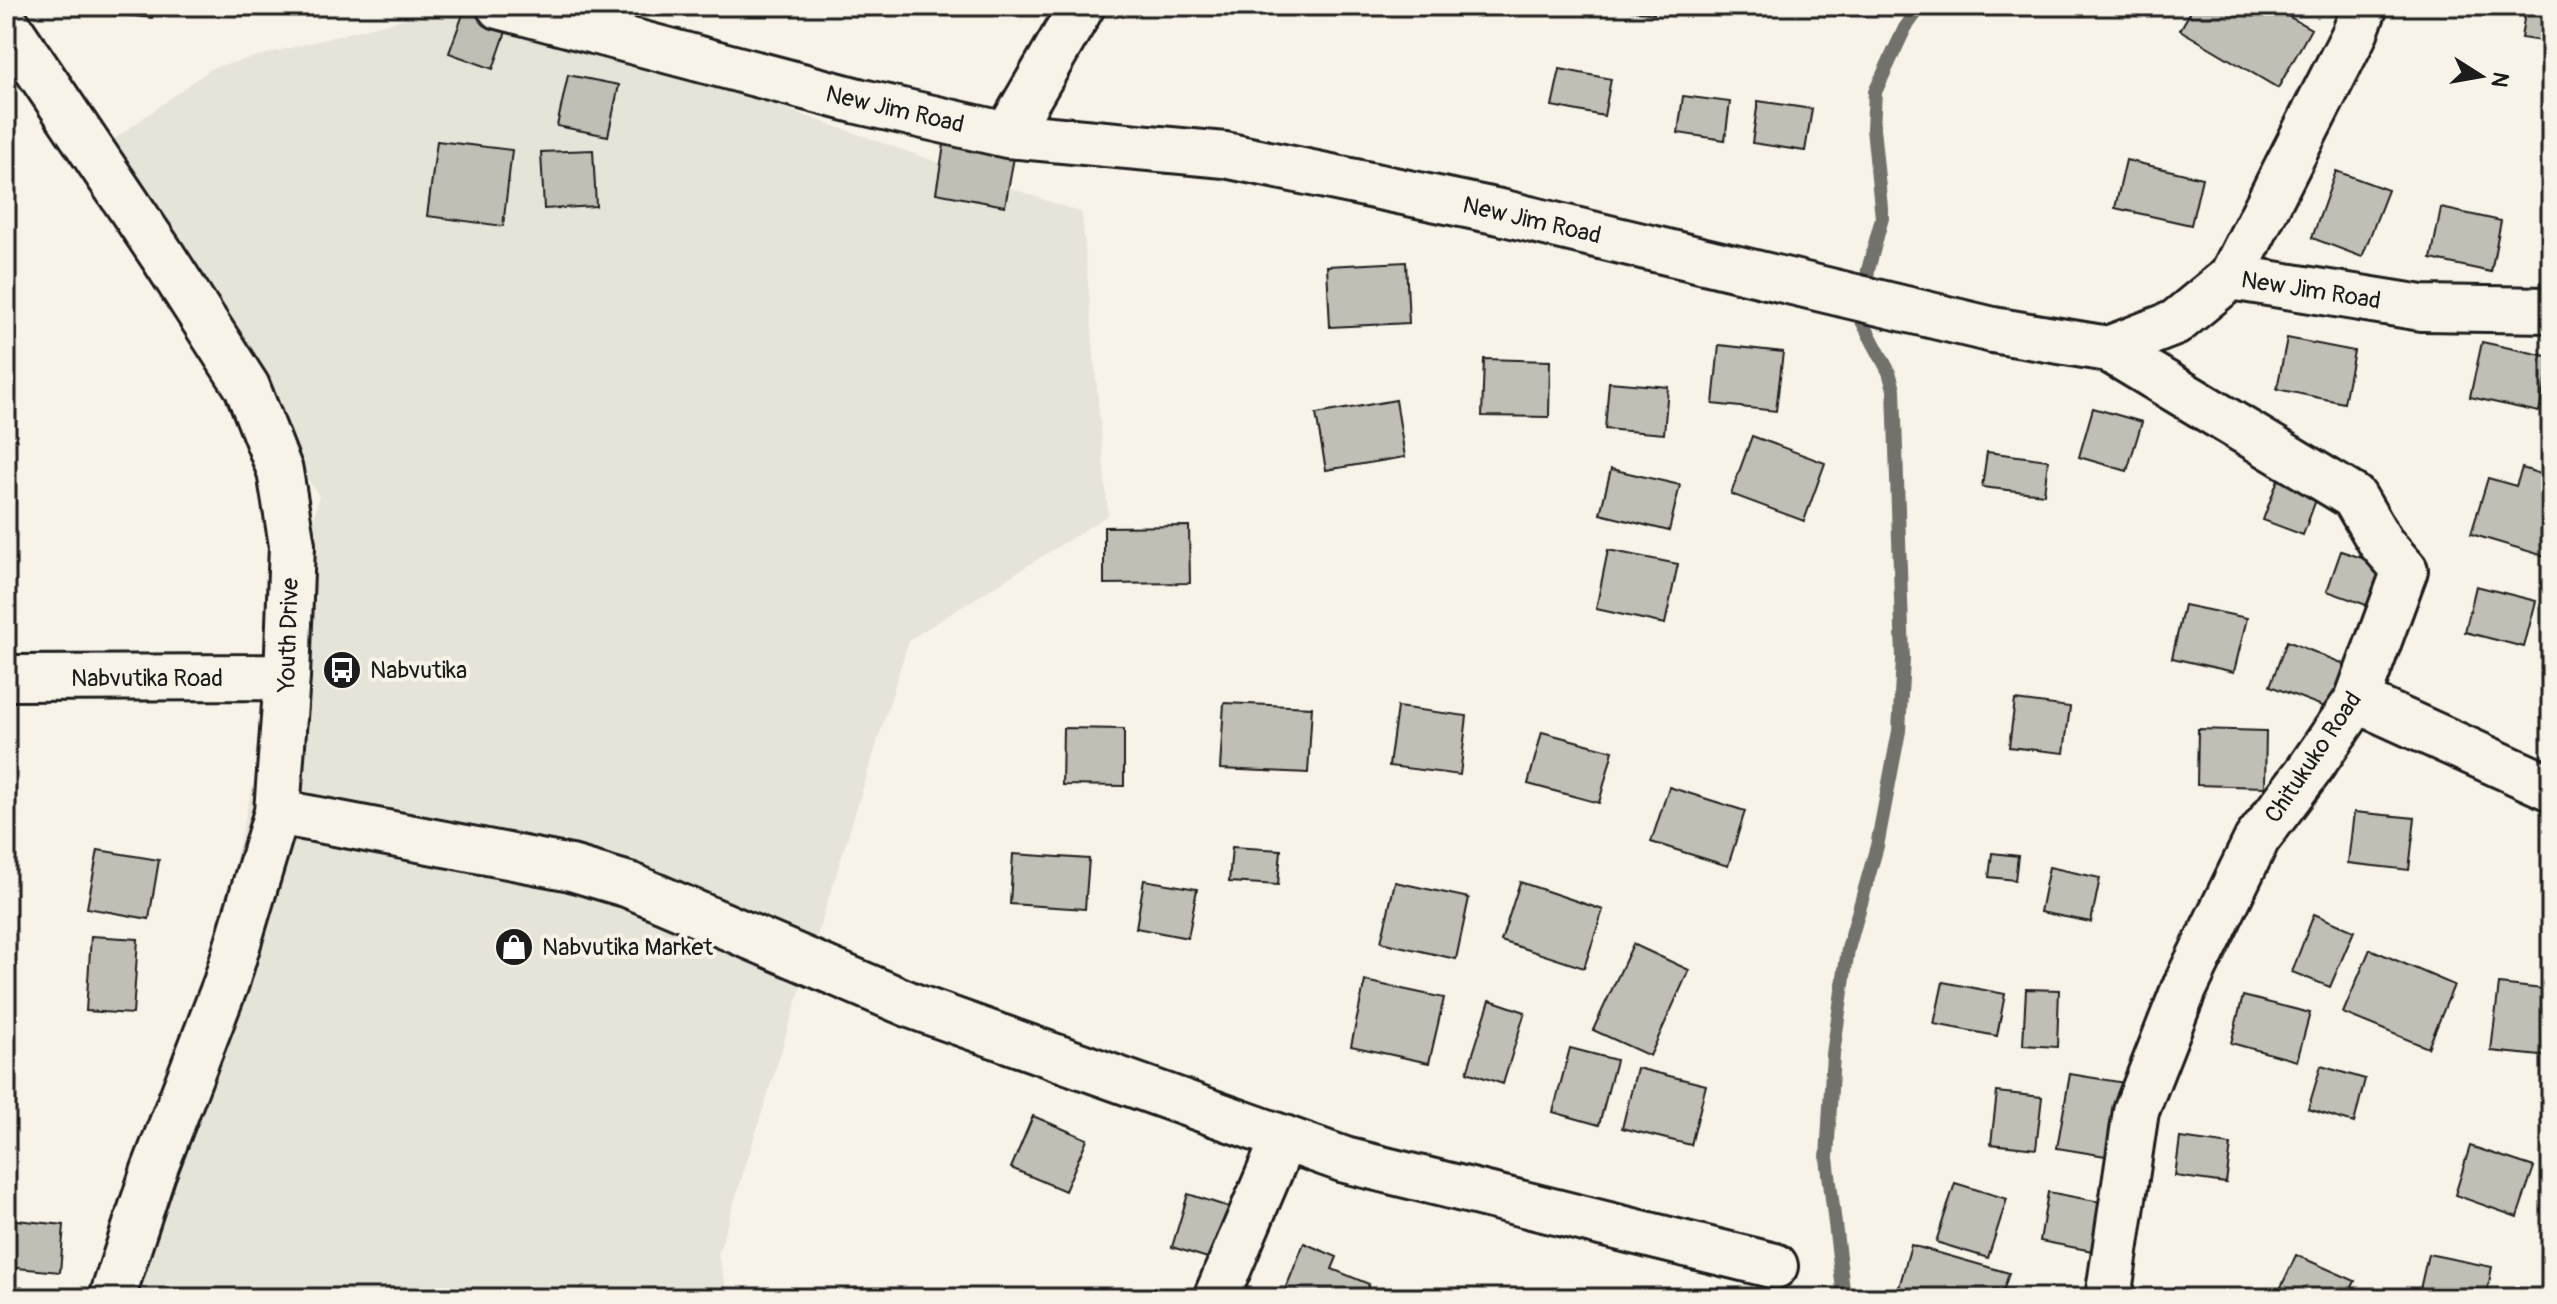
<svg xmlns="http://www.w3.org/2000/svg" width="2557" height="1304" viewBox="0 0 2557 1304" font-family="Pangolin,sans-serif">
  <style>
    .built { fill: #e6e3d9 }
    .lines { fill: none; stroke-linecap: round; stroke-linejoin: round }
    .stream { stroke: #72716c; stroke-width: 14 }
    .building { fill: #c0beb5; stroke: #1c1c1c; stroke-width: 2 }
    .minor-casing { stroke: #1c1c1c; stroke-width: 50 }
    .minor { stroke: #f7f3e8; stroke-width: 44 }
    .labels { text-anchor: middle; stroke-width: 8; stroke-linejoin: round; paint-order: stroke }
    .street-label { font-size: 24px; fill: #1c1c1c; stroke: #f7f3e8 }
    .poi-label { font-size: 24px; fill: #1c1c1c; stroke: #f7f3e8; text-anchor: start }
  </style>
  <rect width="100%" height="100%" fill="#f7f3e8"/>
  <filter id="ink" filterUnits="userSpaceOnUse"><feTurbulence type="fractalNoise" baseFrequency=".0125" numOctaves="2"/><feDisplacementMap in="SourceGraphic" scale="16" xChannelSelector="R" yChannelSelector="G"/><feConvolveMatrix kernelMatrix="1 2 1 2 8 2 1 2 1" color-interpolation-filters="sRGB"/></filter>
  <g filter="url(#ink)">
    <!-- built -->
    <path class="built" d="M454,6H494L1082,213L1108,515L909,640L718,1254L729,1298H135L319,496L94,154L212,68Z"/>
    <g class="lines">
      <!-- stream -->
      <path class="stream" d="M1844,1298L1827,1158L1833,1054L1848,949L1877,846L1899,731L1903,659L1894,389L1889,372L1862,321L1868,270L1882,218L1873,128L1875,92L1905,28L1921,6"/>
    </g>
    <!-- building -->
    <path class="building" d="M80,6H154L152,18L79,10Z
      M466,6L510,20L493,69L449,53Z
      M1603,6H1655L1654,14Z
      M2194,6H2270L2311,29L2278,88L2180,30Z
      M2526,6H2551L2549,42L2521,38Z
      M1560,69L1611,79L1604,116L1552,106Z
      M568,75L619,85L608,136L557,126Z
      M1683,96L1730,102L1725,140L1678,133Z
      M1758,101L1812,109L1805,151L1752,143Z
      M946,133L1016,146L1005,206L936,193Z
      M437,141L512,150L503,226L427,216Z
      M593,150L596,206L544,209L541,152Z
      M2126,160L2202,178L2191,225L2115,208Z
      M2336,171L2388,190L2362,257L2312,238Z
      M2441,208L2501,221L2491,272L2431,259Z
      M1406,262L1409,323L1330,327L1327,266Z
      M2287,338L2354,351L2344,403L2277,389Z
      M2482,342L2551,357L2539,412L2470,397Z
      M1719,345L1783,352L1776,411L1713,404Z
      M1484,359L1550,361L1549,417L1482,416Z
      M1609,382L1668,387L1664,434L1605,429Z
      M1396,400L1405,457L1326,470L1316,414Z
      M2093,408L2142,422L2127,471L2079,457Z
      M1752,436L1825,463L1804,521L1731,494Z
      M1987,452L2048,460L2044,494L1982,487Z
      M2522,468L2550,477L2546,491L2551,493V558L2471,534L2488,478L2516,486Z
      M1611,469L1680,485L1669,531L1600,514Z
      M2280,474L2320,489L2303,535L2263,520Z
      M1189,526L1190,583L1104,584V527Z
      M1608,550L1678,564L1665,624L1596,609Z
      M2341,551L2398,570L2383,611L2327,591Z
      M2476,586L2536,601L2524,647L2465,632Z
      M2184,605L2247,618L2234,672L2172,658Z
      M2287,641L2352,667L2335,711L2270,686Z
      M2015,700L2070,707L2064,753L2009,747Z
      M1224,703L1312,707L1308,773L1220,769Z
      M1397,707L1467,716L1460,775L1389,766Z
      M1063,728L1124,729V786L1062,785Z
      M2198,729L2266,731L2265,787L2197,785Z
      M1542,732L1613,751L1599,803L1528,784Z
      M1669,787L1745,811L1728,866L1651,842Z
      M2354,812L2415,818L2409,870L2348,863Z
      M1232,847L1281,850L1278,885L1229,882Z
      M98,850L159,860L149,919L87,908Z
      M1992,853L2018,856L2015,880L1989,877Z
      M1013,854L1089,859L1085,909L1010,904Z
      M2049,867L2100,878L2091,922L2040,912Z
      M1144,880L1197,889L1188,938L1136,928Z
      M1395,882L1469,898L1456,959L1381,942Z
      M1520,882L1603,910L1584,968L1501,941Z
      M2314,914L2354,931L2330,987L2292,972Z
      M91,936L138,939L133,1014L86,1011Z
      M1633,944L1689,970L1650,1056L1593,1030Z
      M2370,949L2454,985L2428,1048L2343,1013Z
      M1365,981L1444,998L1429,1063L1351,1046Z
      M1943,982L2005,994L1997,1036L1934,1024Z
      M2499,984L2551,990V1057L2491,1051Z
      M2026,989L2059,990L2057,1047L2023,1045Z
      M2243,996L2310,1013L2297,1061L2231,1043Z
      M1490,1000L1525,1012L1503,1084L1467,1072Z
      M1570,1048L1616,1060L1599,1125L1553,1112Z
      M2321,1066L2365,1079L2354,1123L2308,1109Z
      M1637,1068L1706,1085L1691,1145L1622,1128Z
      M2070,1074L2125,1083L2112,1157L2057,1148Z
      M1997,1092L2042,1097L2036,1149L1991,1144Z
      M1033,1116L1087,1139L1065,1191L1011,1168Z
      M2180,1138L2231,1145L2226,1183L2175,1176Z
      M2470,1146L2534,1167L2517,1217L2455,1195Z
      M1955,1183L2007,1199L1988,1258L1936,1242Z
      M2048,1192L2111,1204L2103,1253L2040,1241Z
      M1188,1194L1241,1211L1224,1263L1172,1247Z
      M6,1219L64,1225L60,1272L6,1267Z
      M1304,1243L1337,1257L1332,1269L1369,1284L1364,1298H1282Z
      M1911,1245L2009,1273L2001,1298H1896Z
      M2428,1254L2492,1267L2486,1298H2418Z
      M2296,1255L2355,1281L2347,1298H2276Z"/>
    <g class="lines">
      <defs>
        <path id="minor" d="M499,6L858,101L1007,135L1225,155L1500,212L1993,330L2108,349L2175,323L2231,277L2354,35L2365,6
          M6,23L162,255L247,387L280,471L292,545L287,677L277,812L226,983L153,1173L112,1298
          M1007,135L1082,6
          M2231,277L2422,308L2551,310
          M6,678L287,677
          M2357,700L2551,788
          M277,812L571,868L629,885L913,1006L1345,1160L1775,1266
          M1216,1298L1284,1138
          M2108,1298L2136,1111L2184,989L2257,839L2309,770L2357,700L2405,570L2381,543L2354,497L2108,349"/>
      </defs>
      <!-- minor casing -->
      <use href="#minor" class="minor-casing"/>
      <!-- minor -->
      <use href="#minor" class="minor"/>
    </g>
  </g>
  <!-- icons -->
  <defs>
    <symbol id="bus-disc" viewBox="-11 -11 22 22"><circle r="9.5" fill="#1c1c1c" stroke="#f7f3e8"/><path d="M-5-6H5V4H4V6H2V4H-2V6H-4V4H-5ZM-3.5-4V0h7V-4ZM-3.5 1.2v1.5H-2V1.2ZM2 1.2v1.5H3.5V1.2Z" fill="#fff"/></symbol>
    <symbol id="shop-disc" viewBox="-11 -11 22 22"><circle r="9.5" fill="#1c1c1c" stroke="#f7f3e8"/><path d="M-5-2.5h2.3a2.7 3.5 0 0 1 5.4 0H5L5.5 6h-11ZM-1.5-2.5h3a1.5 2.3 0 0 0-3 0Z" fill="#fff"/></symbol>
  </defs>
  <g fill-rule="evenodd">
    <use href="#bus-disc" x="320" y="648" width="44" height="44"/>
    <use href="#shop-disc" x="492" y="925" width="44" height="44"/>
  </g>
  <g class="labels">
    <!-- street labels -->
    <g class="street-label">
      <text transform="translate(895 109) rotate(13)" y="8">New Jim Road</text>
      <text transform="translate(1532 220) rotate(13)" y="8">New Jim Road</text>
      <text transform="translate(2311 290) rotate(9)" y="8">New Jim Road</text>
      <text transform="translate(288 635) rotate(-88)" y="8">Youth Drive</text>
      <text x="147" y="686">Nabvutika Road</text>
      <text transform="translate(2313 757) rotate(-56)" y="8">Chitukuko Road</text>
    </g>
    <!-- poi labels -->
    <g class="poi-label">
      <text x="370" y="678">Nabvutika</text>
      <text x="542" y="955">Nabvutika Market</text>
    </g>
  </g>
  <!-- margin -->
  <rect width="2557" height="1304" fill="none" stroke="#f7f3e8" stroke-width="32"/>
  <rect x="16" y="16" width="2525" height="1272" fill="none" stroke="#1c1c1c" stroke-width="3" filter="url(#ink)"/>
  <!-- north arrow -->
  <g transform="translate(2481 76) rotate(101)" stroke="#f7f3e8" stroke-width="6" paint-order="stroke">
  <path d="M0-6L14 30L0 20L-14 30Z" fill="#1c1c1c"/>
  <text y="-12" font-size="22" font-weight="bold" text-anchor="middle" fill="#1c1c1c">N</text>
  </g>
</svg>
